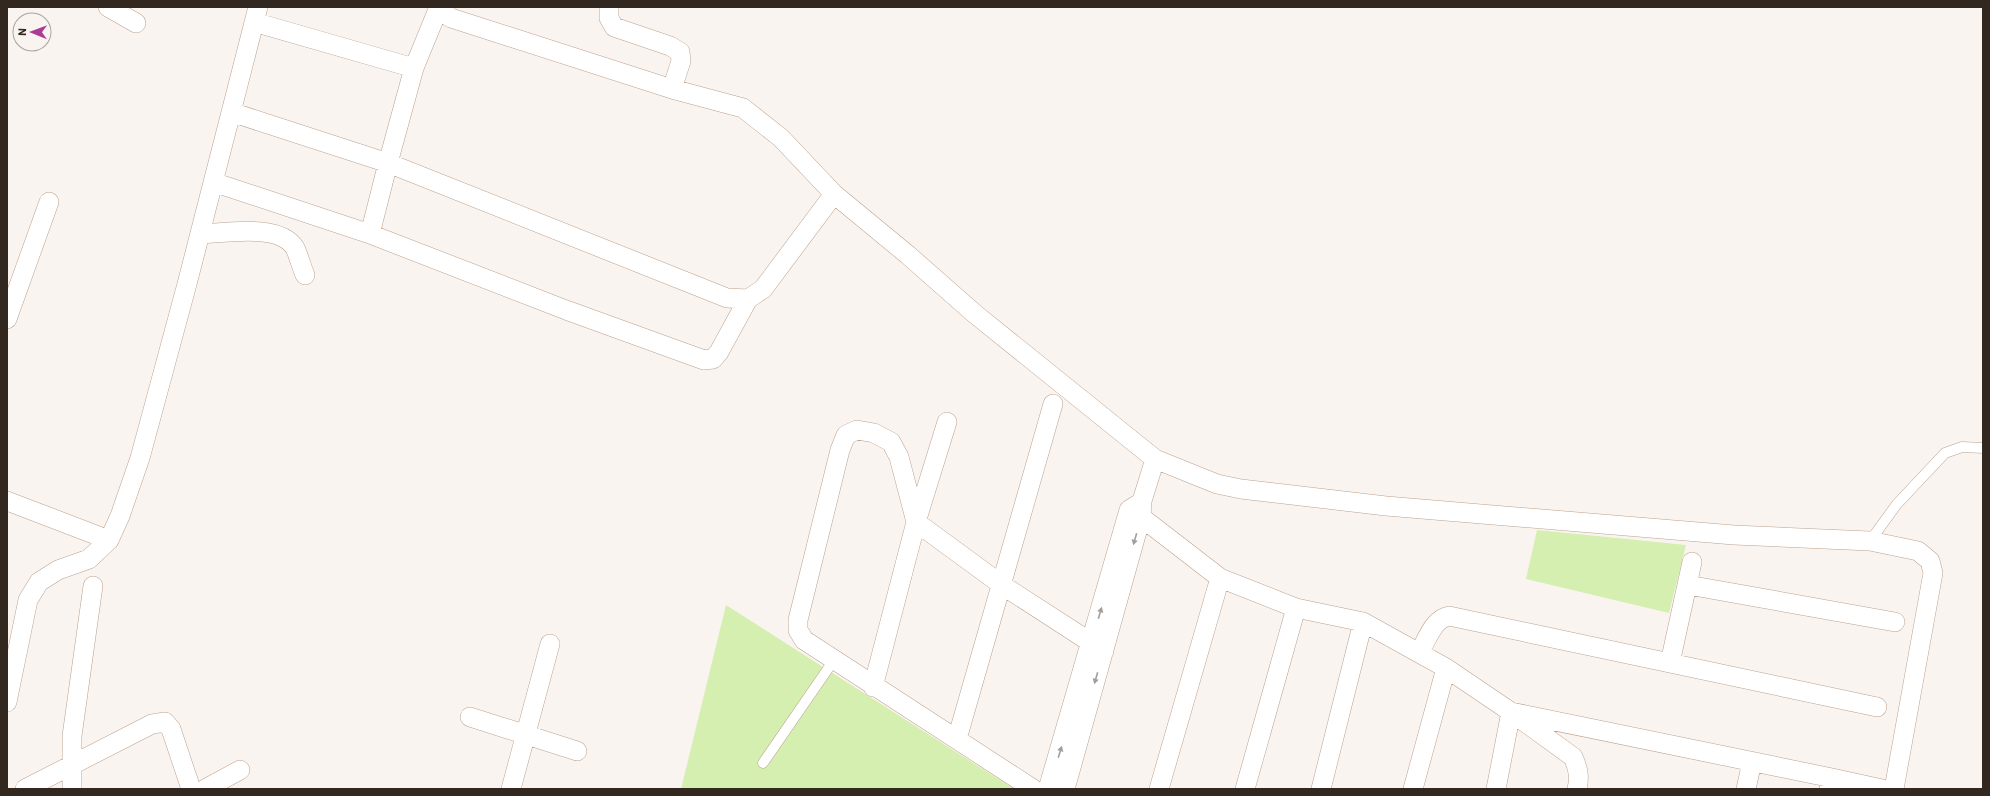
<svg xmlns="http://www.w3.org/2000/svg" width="1990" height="796" viewBox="0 0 1990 796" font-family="'IBM Plex Sans',sans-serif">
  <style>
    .green { fill: #d4efb0 }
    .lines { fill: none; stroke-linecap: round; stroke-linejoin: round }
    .lane-casing { stroke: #bda18d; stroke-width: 11 }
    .street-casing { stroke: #bda18d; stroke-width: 20 }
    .lane { stroke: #fff; stroke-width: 10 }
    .street { stroke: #fff; stroke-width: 19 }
    .oneway { fill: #a39e9b }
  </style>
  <rect width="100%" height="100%" fill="#faf4f0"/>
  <!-- green -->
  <path class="green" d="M1537,530L1686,545L1669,613L1526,579Z
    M726,605L1014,789H681Z"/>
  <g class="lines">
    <defs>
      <path id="lane" d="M1870,541L1897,504L1945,453L1962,447L1983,448
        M763,763L834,660"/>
      <path id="street" d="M108,7L136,23
        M439,7L414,68L388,163L727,298L748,299L763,289L834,194
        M609,7V18L614,27L670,46L680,52L681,61L672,89
        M439,10L451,18L672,89L743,108L781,138L834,194L908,255L975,314L1155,459L1217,484L1241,489L1386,506L1734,535L1870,541L1918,551L1930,561L1933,573L1894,789
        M254,22L414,68
        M231,112L388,163L370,234
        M213,182L370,234L566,310L704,360L713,359L719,352L748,299
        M200,234C226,233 280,223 295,248C299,256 301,266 305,275
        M7,319L49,202
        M7,501L109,540
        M1129,510L1141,517L1220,578L1296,608L1363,622L1446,668L1511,712L1832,778
        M1688,585L1895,622
        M1419,653C1427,640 1433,619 1449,616L1877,707
        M1670,663L1692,562
        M873,687L916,522L947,422
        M7,702L28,600L39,582L58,570L89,559L109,540L120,516L140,458L187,284L258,7
        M470,717L577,751
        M957,739L1053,404
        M25,789L152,724L165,722L171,729L191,789
        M72,789V736L93,586
        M205,789L240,770
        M511,789L550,644
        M1033,789L804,640L798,630V620L840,450L846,435L857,430L874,433L891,442L899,457L916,522L1002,585L1104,651
        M1048,789L1129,510L1140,503
        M1065,789L1141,517L1142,501L1155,459
        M1159,789L1220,578
        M1245,789L1296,608
        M1321,789L1363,622
        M1413,789L1446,668
        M1496,789L1511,712L1573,757C1578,768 1580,777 1577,789
        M1746,789L1752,762
        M1829,789L1832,778L1882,789"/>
    </defs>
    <!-- lane casing -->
    <use href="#lane" class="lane-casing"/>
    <!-- street casing -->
    <use href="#street" class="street-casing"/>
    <!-- lane -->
    <use href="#lane" class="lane"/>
    <!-- street -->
    <use href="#street" class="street"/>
  </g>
  <!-- one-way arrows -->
  <defs><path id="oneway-solid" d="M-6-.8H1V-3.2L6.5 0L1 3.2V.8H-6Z"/></defs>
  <g class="oneway">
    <use href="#oneway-solid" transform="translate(1135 539) rotate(106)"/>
    <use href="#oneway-solid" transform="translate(1100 613) rotate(-74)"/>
    <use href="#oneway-solid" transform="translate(1096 678) rotate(106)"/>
    <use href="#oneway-solid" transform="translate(1060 752) rotate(-73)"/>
  </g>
  <!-- border -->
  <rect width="1990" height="796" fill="none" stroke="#332820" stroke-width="16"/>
  <!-- north arrow -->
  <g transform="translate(32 32) rotate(271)"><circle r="19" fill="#faf4f0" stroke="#aaa29d"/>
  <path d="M0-3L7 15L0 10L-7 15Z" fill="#ac3b96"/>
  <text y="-6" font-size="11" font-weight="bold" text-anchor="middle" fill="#332820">N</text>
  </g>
</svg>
